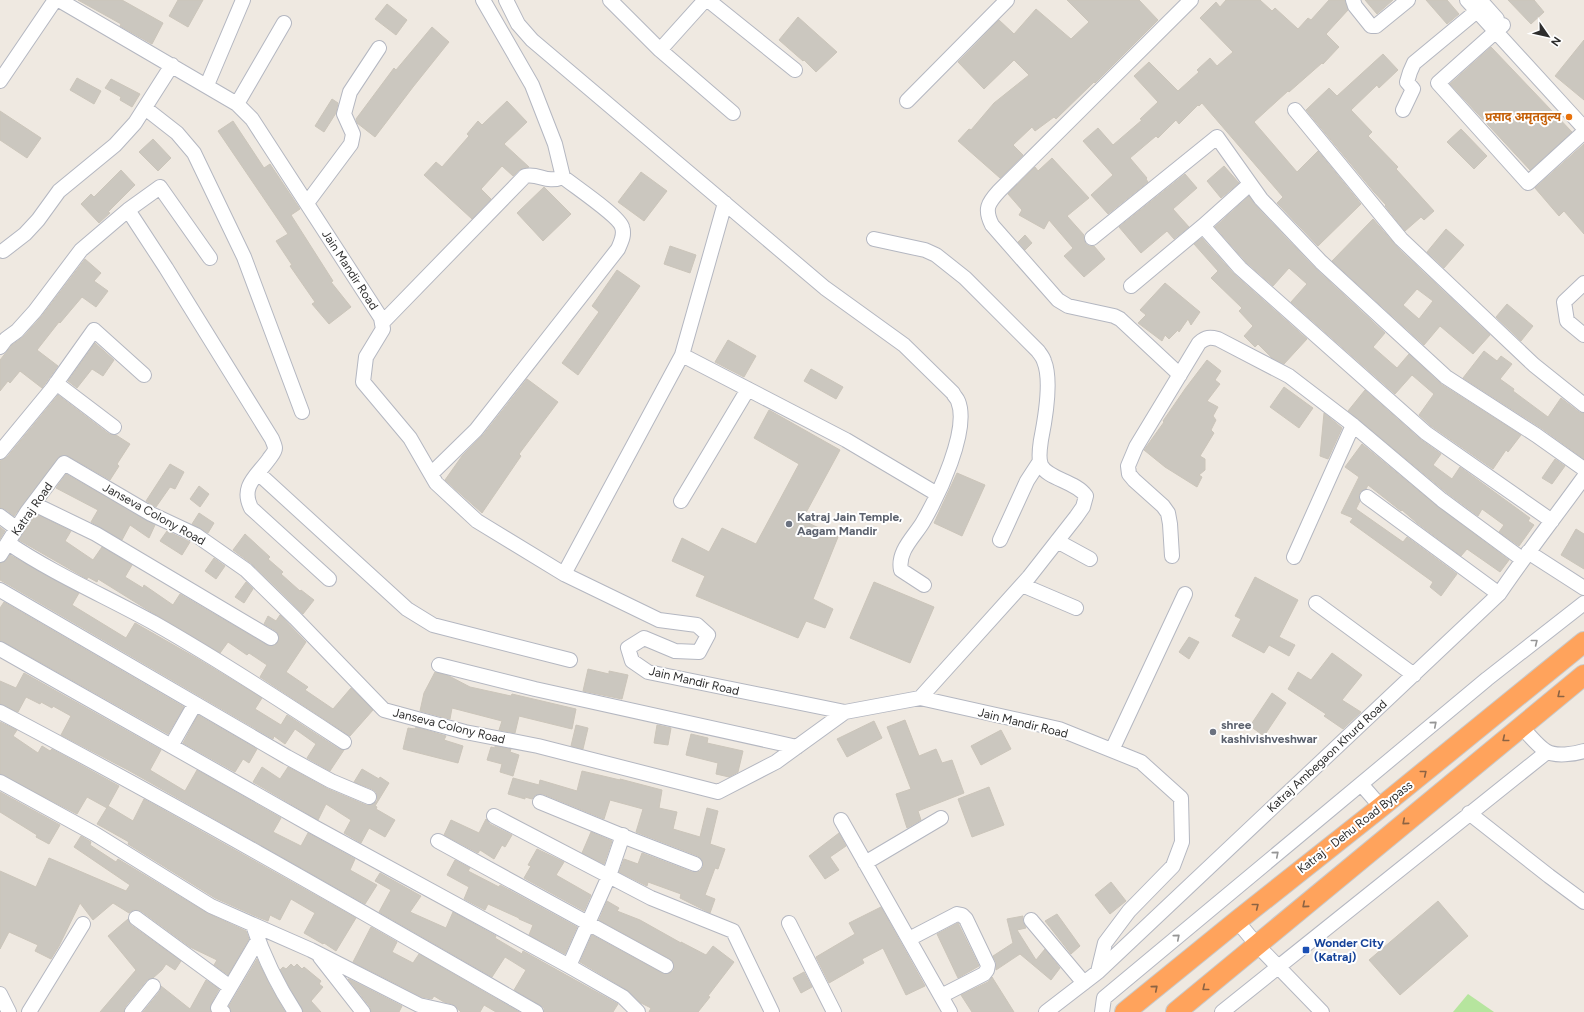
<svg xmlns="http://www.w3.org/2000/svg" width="1584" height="1012" viewBox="0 0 1584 1012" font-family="Figtree,'Noto Sans Devanagari',sans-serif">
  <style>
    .green { fill: #b6e59e }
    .building { fill: #cbc7bf; stroke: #cbc5ba; fill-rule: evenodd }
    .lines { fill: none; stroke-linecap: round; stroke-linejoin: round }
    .minor-casing { stroke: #b4b7c1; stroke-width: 16 }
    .highway-casing { stroke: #c9c9c9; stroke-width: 22 }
    .minor { stroke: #fff; stroke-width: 14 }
    .highway { stroke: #ffa35c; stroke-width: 20 }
    .oneway { stroke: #969696 }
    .oneway2 { stroke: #8c6343 }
    .food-dot { fill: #e8710a; stroke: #fff; stroke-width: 1.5 }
    .worship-dot { fill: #6b7280; stroke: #fff; stroke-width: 1.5 }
    .transit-dot { fill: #1a4fb4; stroke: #fff; stroke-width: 1.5 }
    .labels { text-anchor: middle; stroke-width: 4; stroke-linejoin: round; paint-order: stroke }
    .food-label { font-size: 12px; font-weight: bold; fill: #c56008; stroke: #fff; text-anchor: end }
    .street-label { font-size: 12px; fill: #2e2e2e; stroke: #fff }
    .worship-label { font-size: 12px; font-weight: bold; fill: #5b616d; stroke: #fff; text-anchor: start }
    .transit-label { font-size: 12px; font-weight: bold; fill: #164399; stroke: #fff; text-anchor: start }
  </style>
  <rect width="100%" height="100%" fill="#efe9e1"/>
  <!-- green -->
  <path class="green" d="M1468,994L1494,1012H1453Z"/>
  <!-- building -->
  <path class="building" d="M78,0H122L163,23L152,44L120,26L121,24Z
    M178,0H203L188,27L169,16Z
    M1067,0H1139L1158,20L1095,83L1094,82L1056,119L1054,117L1035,131L1032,127L1013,145L1023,155L1000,178L958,141L969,129L971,130L994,103L1029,75L1014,60L984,89L958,62L999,20L1014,34L1036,9L1071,39L1089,22Z
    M1226,0H1260L1272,11L1275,8L1298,29L1308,18L1311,20L1329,0H1345L1348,10L1326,34L1339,47L1323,64L1322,63L1289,92L1288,91L1254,122L1297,172L1318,151L1361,204L1318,246L1277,203L1283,197L1202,103L1199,106L1198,105L1179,124L1176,120L1158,138L1156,136L1130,158L1147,178L1146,179L1148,182L1108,214L1091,195L1113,175L1083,141L1098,128L1113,145L1142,120L1140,119L1158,102L1134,76L1149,62L1178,91L1199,72L1197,70L1210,58L1217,66L1233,52L1200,18L1216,2L1220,7Z
    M1365,0H1393L1377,14Z
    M1426,0H1447L1459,14L1447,24Z
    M1508,0H1534L1544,12L1531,24Z
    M387,4L407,20L396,35L375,19Z
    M798,17L837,52L816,72L804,60L803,61L779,40Z
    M432,27L449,42L413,87L375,137L357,123L356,119L394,68L396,70Z
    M1584,40V100L1555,76Z
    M1491,47L1572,132L1530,170L1450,84Z
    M1383,54L1398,70L1379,88L1377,85L1351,110L1372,132L1368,136L1398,167L1396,169L1434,211L1424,220L1421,217L1405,231L1385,206L1386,205L1374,192L1306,110L1329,88L1337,96Z
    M77,78L101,91L94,104L70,90Z
    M111,79L140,94L132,107L120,100L121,97L105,88Z
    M332,99L338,103L336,113L324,132L315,126Z
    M507,101L527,122L504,144L529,167L519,170L513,176L502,166L481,189L491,199L472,219L424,175L436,162L442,167L469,136L467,134L478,121L482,125Z
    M0,111L41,138L27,158L0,140Z
    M233,121L264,168L270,164L300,209L291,215L333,281L331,282L351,307L329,324L312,304L315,302L290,266L292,265L276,241L288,234L218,131Z
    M1461,129L1487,156L1474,169L1447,142Z
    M153,139L171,158L158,171L139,152Z
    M1584,144V234L1564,211L1559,216L1535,188Z
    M1052,158L1089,198L1067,216L1084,235V240L1086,244L1089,246H1094L1105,259L1084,277L1064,256L1073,248L1049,220L1044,229L1019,215L1022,210L1008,194L1035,167L1038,171Z
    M1224,166L1239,183L1221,198L1207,181Z
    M121,170L135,185L108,212L110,213L99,223L81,204L91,194L94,197Z
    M641,172L667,191L644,221L618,202Z
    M1185,174L1197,188L1173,209L1189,227L1174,239L1167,231L1141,253L1119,227Z
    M544,187L571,214L543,241L517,213Z
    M1249,196L1255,205L1315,268L1385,333L1373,347L1397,368L1409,354L1441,384L1521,435L1508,452L1506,450L1493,469L1431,426L1419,415L1434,394L1412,375L1395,394L1291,302L1307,284L1289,268L1273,286L1246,262L1215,227Z
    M1373,219L1398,248L1490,335L1473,354L1440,326L1424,345L1332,261ZM1417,289L1433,301L1419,319L1403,305Z
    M1446,229L1464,245L1444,268L1427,252Z
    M1025,235L1032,243L1025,250L1018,242Z
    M1202,238L1234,274L1307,339L1284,364L1272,358L1258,344L1255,347L1244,336L1253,326L1239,311L1242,308L1211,278L1218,271L1194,244Z
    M670,246L696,255L690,273L664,264Z
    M85,259L101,273L94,281L108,291L96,307L82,297L60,323L59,322L37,350L58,366L42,388L20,371L10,383L8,381L0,391V360L12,345L23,337L41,317Z
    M617,270L640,286L578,375L562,363L599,312L592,306Z
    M1165,283L1200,312L1191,325L1188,319L1179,332L1178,330L1169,339L1165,335L1162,341L1138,323L1146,315L1140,310Z
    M1507,304L1533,326L1521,341L1496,317Z
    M728,340L756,356L744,377L715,362Z
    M95,343L114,360L103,376L92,369L77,388L68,381Z
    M1484,351L1497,361L1501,356L1512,364L1500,379L1514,389L1513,391L1548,417L1561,398L1579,412L1584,413V459L1541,428L1463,378Z
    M1207,360L1221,371L1215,380L1220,384L1207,401L1218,407L1213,416L1216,420L1211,430L1214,433L1200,456L1205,459V470L1199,475L1202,477L1197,487L1165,467L1144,450L1164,422L1163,421L1185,389Z
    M811,369L843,387L836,399L804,381Z
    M527,379L558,402L519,454L521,456L482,513L445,480L462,456L483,435Z
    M1284,387L1313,408L1299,428L1270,407Z
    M1365,390L1420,439L1441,454L1433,465L1452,479L1460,467L1530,518L1528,521L1534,525L1519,546L1499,532L1504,525L1482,509L1478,516L1447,493L1348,411Z
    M58,395L109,434L116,435L130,444L117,464L119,466L110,480L68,456H60L14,516L5,509L0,508V461L7,457Z
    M769,410L840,450L802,520L838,537L813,599L833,609L825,628L806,621L798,638L696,596L705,576L672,561L682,538L709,552L722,528L756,544L799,464L754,438Z
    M1324,413L1342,428L1328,459L1320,456Z
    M1362,444L1437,506L1509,560L1500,572L1467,549L1461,556L1417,523L1402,510L1401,511L1368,485L1366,489L1360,492L1359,496L1360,501L1356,509L1403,542L1407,537L1457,574L1441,596L1430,587L1433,582L1350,522L1353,518L1341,513L1359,477L1345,467Z
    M1555,459L1565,466L1552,484L1542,478Z
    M170,464L184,472L175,489L170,487L156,507L146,501Z
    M957,473L985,485L962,536L934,523Z
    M66,474L155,525L149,538L130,525L122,540L91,522L98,510L56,488Z
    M199,486L209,494L200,507L190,499Z
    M199,513L214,523L208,533L192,524Z
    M36,514L71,531L65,541L93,560L102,547L132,565L125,577L143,588L144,585L173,605L180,594L267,645L271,646L275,645L278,642L279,638L276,631L264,624L268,616L276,621L280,615L306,642L286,672L308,687L305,690L333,709L351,688L373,710L350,736L260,677L267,665L249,653L247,655L228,642L220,653L143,607L98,579L97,582L88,577L87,579L19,540Z
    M0,527L5,531L0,539Z
    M1576,529L1584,534V569L1561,555Z
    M167,531L190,542L182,555L160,541Z
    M245,534L270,557L268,559L283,572L281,574L300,591L301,590L314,600L303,614L252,564L233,550Z
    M10,555L79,593L72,605L126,638L135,623L198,659L262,698L255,709L281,725L287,715L339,749L344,750L330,771L307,758L316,744L295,729L285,744L274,736L273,739L9,585L0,580V563L4,562Z
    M214,558L225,566L216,579L205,571Z
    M1255,577L1298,600L1279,637L1295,645L1289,656L1269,645L1264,653L1232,636L1241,619L1235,616Z
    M246,582L253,589L244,603L235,597Z
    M874,582L934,607L910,663L850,638Z
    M4,602L184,707L168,734L4,642L0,641V608Z
    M1189,637L1199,642L1189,659L1179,652Z
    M1332,653L1362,675L1342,700L1361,712L1343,729L1324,716L1326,714L1288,689L1298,672L1311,680Z
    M588,669L609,674V671L628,675L622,699L583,691Z
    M435,672L449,676L470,687L511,696L512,694L576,709L572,729L519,716L515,733L499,730L502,721L452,708L450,719L420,711L424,693Z
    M24,673L161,750L150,770L185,791L197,770L281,818L273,832L301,846L308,833L355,859L350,870L377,885L365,904L128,770L61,735L71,716L53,706L52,708L41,702L40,704L26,697L18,712L0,704V681L16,688Z
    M1272,693L1286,703L1264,736L1250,726Z
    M198,715L257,749L249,763L243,759L235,772L183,743Z
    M905,720L919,756L936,749L942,763L952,760L964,793L918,811L921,820L907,828L896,794L911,789L887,727Z
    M874,721L882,738L847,757L837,739Z
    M0,722L17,730L13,736L38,753L42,746L50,751L52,749L119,786L107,808L87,797L77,814L0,774Z
    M576,725L588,728L583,749L571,746Z
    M657,725L671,728L668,745L654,743Z
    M416,727L446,736L444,740L463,746L458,763L403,749L408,728L415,729Z
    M1001,730L1011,749L981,765L971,746Z
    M691,734L708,738L707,743L743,751L738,772L729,777L716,774L718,763L686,755Z
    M495,746L511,749L510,752L519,755L513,776L500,772L502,764L487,760L491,747L495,748Z
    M262,767L280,779L288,767L328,789L366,805H370L377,801V796L376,792L372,789L354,782L362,769L379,779L380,777L389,783L375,806L377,807L376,809L395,820L385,837L369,828L361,843L344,833L351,820L326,804L318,820L253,782Z
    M582,771L620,780V779L662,790L659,808L677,812L673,829L700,837L707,808L718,811L710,844L725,849L718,869L715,868L705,895L715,899L710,913L680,898L681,894L648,882L647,886L619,872L624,859L638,864L642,853L692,872L700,871L703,867V862L698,856L636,832L643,809L610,800L604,819L543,794L535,795L532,799L525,797V799L508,794L513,778L539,785L540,780L577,791Z
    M989,787L1004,825L972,837L958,799Z
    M0,792L60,825L49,844L36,837L37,835L0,812Z
    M144,799L356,918L336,951L324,943L323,944L304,933L315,913L291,899L280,920L270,915L268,921L260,918L215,898L128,844L129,842L97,824L108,806L133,821Z
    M486,819L490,824L512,835L505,847L502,845L494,859L480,850L478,853L444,835L451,820L479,833Z
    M591,832L612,841L604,864L582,853Z
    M839,833L846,846L830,857L839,870L825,879L809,856Z
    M81,836L91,842L90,845L116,862L118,859L207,913L246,931L249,939L228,975L214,965L217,960L190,947L141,911L133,910L129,913L113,903L93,920L80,903L59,946L51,959L35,951L38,945L9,932L0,949V871L36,887L49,858L126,891L130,885L74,847Z
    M537,849L564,862L556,875L591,895L584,911L524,878L531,866L528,865Z
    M455,860L470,868L468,871L499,887L500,885L577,927L565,954L529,935L533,925L519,919V918L488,904L485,910L464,899L469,887L447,875Z
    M380,873L421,896L410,912L446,928L453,912L496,936L495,938L522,954L523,951L618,1004L613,1012H544V1008L540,1005L514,990L526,970L505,957L492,977L379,912L391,890L375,881Z
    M1111,882L1126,901L1110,914L1095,895Z
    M607,901L619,908L617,911L640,920L681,943V942L706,955L713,946L734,962L708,996L710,997L698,1012H649L651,1008L641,1003L627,990L580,962L592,935L662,973H670L674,970L673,962L670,959L599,920Z
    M1438,901L1468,936L1400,995L1369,960Z
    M881,907L925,986L906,995L883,948L862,959L864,963L829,983L816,957L855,934L849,923Z
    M1057,914L1080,946L1071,954L1045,921Z
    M1023,916V922L1026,928L1017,930L1036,960L1045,949L1060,968L1051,980L1020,954L996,970V962L993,956L1013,943L1007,919Z
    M128,919L131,925L181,961L175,970L166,964L162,970L153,978L147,980L125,1007L124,1012H100L136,970L108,936Z
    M958,923L979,966L958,978L937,934Z
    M371,927L397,942L392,952L413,963L419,954L519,1012H496L484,1005L480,1012H461L452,1004L444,1002L434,996L432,999L422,997L353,962Z
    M257,959L269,984L285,1012H231L229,1006Z
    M291,964L294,967L297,964L302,969L304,967L321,981L319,984L323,987L311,1001L321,1012H303L280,970L283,967L286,969Z
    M804,972L812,987L801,993L793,978Z
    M992,977L1014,1012H972L961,995L988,982Z
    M348,979H349L402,1006L399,1012H371L370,1007Z
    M206,980L219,989L211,1004V1012H143L160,991L161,986L190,1009Z"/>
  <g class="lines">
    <defs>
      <path id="minor" d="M59,0L237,104L252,119L381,318L383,329L366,357L363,382L410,438L436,483L477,521L564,574L659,620L697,625L708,635L699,652L675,651L644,638L628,648L632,661L648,672L845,712L920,698L1059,729L1141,762L1181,798L1182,842L1173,866L1129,911L1105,943L1098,972
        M483,0L532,85L555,144L563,177
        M506,0L518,24L532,40L825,288L904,345L953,393C954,396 957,398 958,401C970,430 938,496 923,522C915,536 897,551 901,570L924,585
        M610,0L660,50L733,113
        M708,0L795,70
        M1353,0L1355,6L1371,26H1376L1408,0
        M1467,0L1584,128
        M1480,0L1497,19
        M1503,25L1438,83L1528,183L1584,132
        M660,50L705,0
        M0,81L55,0
        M207,85L243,0
        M907,101L1007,0
        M237,104L284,23
        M145,108L177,133L194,153L244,257L302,412
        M1295,110L1401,239L1534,365L1584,405
        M1403,110L1413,89L1407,82L1410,72L1414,63L1484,5
        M1250,184L1203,226L1240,268L1426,433L1552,521
        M307,203L351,144L353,134L344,114L350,92L379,48
        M128,210L166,268L272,439C273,442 275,446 275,448C275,452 271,456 269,459C257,476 240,486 251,508L329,579
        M1092,238L1217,137L1261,199L1321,262L1446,377L1536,435L1584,469
        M874,239L925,250L936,255L965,278L1038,351C1040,354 1043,357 1044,361C1052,380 1045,420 1041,440C1040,447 1038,458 1041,465C1047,479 1076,481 1086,496L1083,507L1076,517L1029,577L920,698
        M3,251L25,234L38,220L59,191L115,145L135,123L172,65
        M1584,283L1564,302L1567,321L1584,335
        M1131,286L1203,226
        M382,323L525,176C540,173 546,184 563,177C574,186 619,216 622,227C625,235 621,242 618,249L476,430L431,474
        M0,347L6,339L17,331L35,311L81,250L128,210L160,187L210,258
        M682,355L725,203
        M1180,375L1120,319L1114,316L1068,306L1058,300L992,225C984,209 988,203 999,191L1191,0
        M56,383L114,427
        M0,452L52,389L94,330L144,375
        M258,473L407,609L433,625L570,660
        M1367,497L1499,594
        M681,501L748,389
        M34,504L96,534L271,638
        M0,516L16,528
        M1000,540L1027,481L1040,461
        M1057,541L1090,559
        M8,543C54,574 105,596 154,623C219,660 282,701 344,742
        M1528,552L1584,588
        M0,555L27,512L64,463L151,514L196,535L246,570L295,618L384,710L465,732L538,746L718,792L776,762L845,712
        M1172,556L1170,524L1168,513L1163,506L1134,480L1129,474L1128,466L1136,447L1199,343C1206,337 1210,337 1218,339L1289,376L1353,425L1442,500L1522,559
        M1294,557L1353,425
        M564,574L682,355L846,440L937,494
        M1022,585L1076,608
        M0,590L287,757L331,781L369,797
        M1316,603L1414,675
        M0,649L316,828L569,966L623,997L638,1012
        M439,665L535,689L797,747
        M0,712C181,807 359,910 536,1012
        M1521,726C1527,733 1539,747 1546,751C1555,757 1575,754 1584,751
        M171,746L195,704
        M1112,750L1185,594
        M0,782L95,834L211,906L311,950L419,1005L450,1012
        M1361,784L1381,807
        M540,802L630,839L695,864
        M1469,813L1549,876L1584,902
        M494,816L651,898L733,931L772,1012
        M841,820L950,1012
        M438,841L666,966
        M865,863L941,818
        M136,918L230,987
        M1031,920L1084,983
        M1237,921L1257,945L1322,1012
        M789,923L834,1012
        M253,925C264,958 276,983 295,1012
        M909,939L957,914L962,915L966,919L988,965L987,970L984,974L941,996
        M320,957L363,1012
        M569,966L609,876L623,835
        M0,994L9,1012
        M29,1012L83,924
        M132,1012L153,986
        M223,1012L218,1008L258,940
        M1046,1012L1098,972L1499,594C1526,554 1556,516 1584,477
        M1102,1012L1104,998L1487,679L1584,603
        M1222,1012L1547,752"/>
      <path id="highway" d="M1125,1012L1237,921L1381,807L1584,642
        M1176,1012L1584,675"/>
    </defs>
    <!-- minor casing -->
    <use href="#minor" class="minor-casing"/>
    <!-- highway casing -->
    <use href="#highway" class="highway-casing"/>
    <!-- minor -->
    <use href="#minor" class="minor"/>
    <!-- highway -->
    <use href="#highway" class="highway"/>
  </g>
  <!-- one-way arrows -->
  <defs><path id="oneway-chevron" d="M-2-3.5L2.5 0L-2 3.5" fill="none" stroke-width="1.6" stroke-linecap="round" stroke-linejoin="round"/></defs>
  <g class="oneway">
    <use href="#oneway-chevron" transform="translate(1535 642) rotate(-38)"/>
    <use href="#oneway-chevron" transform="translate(1434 724) rotate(-40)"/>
    <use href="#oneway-chevron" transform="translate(1276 854) rotate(-40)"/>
    <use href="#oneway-chevron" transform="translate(1177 937) rotate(-40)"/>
  </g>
  <g class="oneway2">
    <use href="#oneway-chevron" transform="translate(1560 695) rotate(141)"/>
    <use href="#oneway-chevron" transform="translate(1505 739) rotate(141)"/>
    <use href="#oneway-chevron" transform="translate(1424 773) rotate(-39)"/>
    <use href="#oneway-chevron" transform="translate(1405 822) rotate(140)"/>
    <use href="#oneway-chevron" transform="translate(1305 905) rotate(140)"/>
    <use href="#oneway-chevron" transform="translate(1256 906) rotate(-38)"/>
    <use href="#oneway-chevron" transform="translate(1155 988) rotate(-40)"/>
    <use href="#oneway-chevron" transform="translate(1205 988) rotate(141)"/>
  </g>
  <!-- markers -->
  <circle class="food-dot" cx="1569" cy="117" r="4"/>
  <g class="worship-dot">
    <circle cx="789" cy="524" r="4"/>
    <circle cx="1213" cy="732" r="4"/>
  </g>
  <rect class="transit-dot" x="1302" y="946" width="8" height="8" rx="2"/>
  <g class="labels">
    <!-- food labels -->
    <g class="food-label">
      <text x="1561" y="121">प्रसाद अमृततुल्य</text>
    </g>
    <!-- street labels -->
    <g class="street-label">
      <text transform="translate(350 270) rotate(57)" y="4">Jain Mandir Road</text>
      <text transform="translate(32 509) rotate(-55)" y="4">Katraj Road</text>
      <text transform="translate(154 514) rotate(29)" y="4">Janseva Colony Road</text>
      <text transform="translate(694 681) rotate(13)" y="4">Jain Mandir Road</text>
      <text transform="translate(1023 723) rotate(14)" y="4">Jain Mandir Road</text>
      <text transform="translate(449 726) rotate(14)" y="4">Janseva Colony Road</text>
      <text transform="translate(1327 756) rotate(-43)" y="4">Katraj Ambegaon Khurd Road</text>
      <text transform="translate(1355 827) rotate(-38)" y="4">Katraj - Dehu Road Bypass</text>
    </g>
    <!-- worship labels -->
    <g class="worship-label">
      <text x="797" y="521">Katraj Jain Temple,<tspan x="797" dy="14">Aagam Mandir</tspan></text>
      <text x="1221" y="729">shree<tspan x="1221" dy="14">kashivishveshwar</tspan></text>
    </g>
    <!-- transit labels -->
    <g class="transit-label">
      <text x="1314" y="947">Wonder City<tspan x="1314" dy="14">(Katraj)</tspan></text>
    </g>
  </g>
  <!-- north arrow -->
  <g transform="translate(1548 36) rotate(124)" stroke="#ffffff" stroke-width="3" paint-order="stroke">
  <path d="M0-3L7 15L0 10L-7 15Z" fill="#2e2e2e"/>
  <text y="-6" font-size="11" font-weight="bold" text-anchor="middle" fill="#2e2e2e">N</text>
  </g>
</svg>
